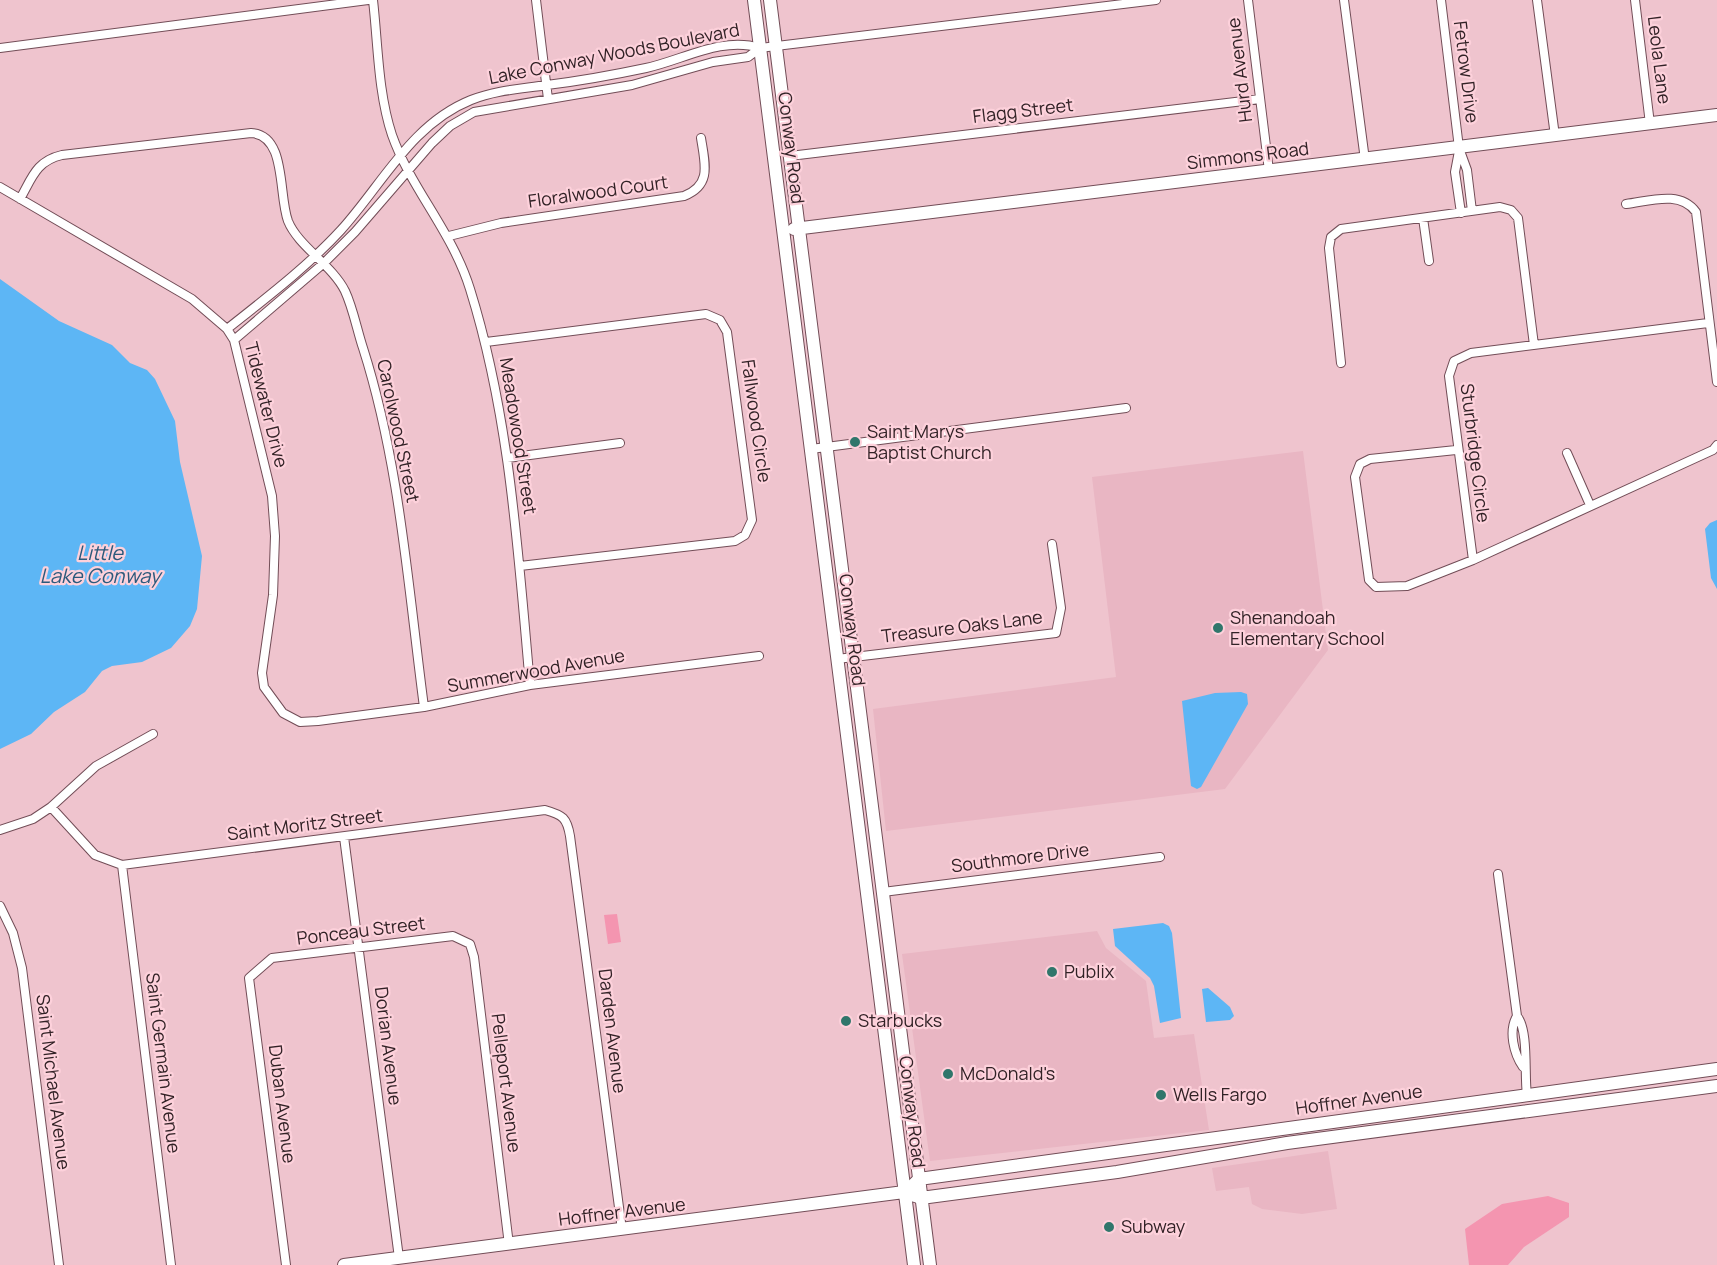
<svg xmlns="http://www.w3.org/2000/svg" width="1717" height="1265" viewBox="0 0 1717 1265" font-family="Manrope,sans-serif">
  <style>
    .built { fill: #e9b6c3 }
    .green { fill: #f495b0 }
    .water { fill: #5db6f5 }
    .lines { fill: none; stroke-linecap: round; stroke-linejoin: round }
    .street-casing { stroke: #724d57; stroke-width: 10 }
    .secondary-casing { stroke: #724d57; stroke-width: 14 }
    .street { stroke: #fff; stroke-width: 8 }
    .secondary { stroke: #fff; stroke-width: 12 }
    .poi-dot { fill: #30766b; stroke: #fdd1db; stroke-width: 2 }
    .labels { text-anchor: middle; stroke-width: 4.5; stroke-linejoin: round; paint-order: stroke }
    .street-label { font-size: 18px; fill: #322226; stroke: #fdd1db }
    .poi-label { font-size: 18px; fill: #322226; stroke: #fdd1db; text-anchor: start }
    .water-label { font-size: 20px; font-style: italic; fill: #2b597b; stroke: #fdd1db }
  </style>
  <rect width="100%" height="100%" fill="#efc4ce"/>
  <!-- built -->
  <path class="built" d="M1303,451L1328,650L1225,789L886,831L873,709L1116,677L1092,477Z
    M1097,931L1106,948L1146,981L1154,1038L1194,1034L1209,1130L930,1161L902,954Z
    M1328,1151L1337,1209L1302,1214L1262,1209L1252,1204L1249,1187L1216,1191L1212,1168Z"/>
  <!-- green -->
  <path class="green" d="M617,914L621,942L608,944L604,915Z
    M1548,1196L1569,1203V1217L1524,1247L1508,1265H1469L1465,1229L1502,1204Z"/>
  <!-- water -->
  <path class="water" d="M0,279L59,321L112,345L130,363L147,370L155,379L175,421L180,462L202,556L197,609L190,626L171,648L142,662L112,666L102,671L85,692L54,712L31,734L0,749Z
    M1717,520V589L1711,578L1705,529L1710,523Z
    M1241,692L1247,694L1248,704L1201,787L1197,789L1191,786L1182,701L1215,693Z
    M1163,923L1169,926L1172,933L1181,1018L1160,1023L1154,986L1150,978L1115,946L1113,929Z
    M1208,988L1230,1007L1234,1016L1230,1020L1206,1022L1202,989Z"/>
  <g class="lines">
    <defs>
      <path id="street" d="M373,0C378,44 378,93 392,135C411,189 452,231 470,289C510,417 518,552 530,685
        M536,0L548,99
        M1248,0L1269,171
        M1344,0L1365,160
        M1441,0L1459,148L1467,170L1472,211
        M1537,0L1555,136
        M1635,0L1650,124
        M0,48L368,0
        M1459,151L1455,172L1461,213
        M790,156L1260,99
        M0,187L192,299L227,329L234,340L272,496L275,536L273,595L262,673L264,687L283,713L300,722L318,721L424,707L530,685L759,656
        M20,199C32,178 36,161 62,155L251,133C287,135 278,194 288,221C298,246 332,265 345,291C353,308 357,330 363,348C400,464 408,587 424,707
        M1626,204C1650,201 1680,190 1696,212L1717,382
        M1423,218L1429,261
        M449,236L501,223L684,196C712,185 705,164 701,138
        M227,329C266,298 307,267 341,230C382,185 411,124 471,100C496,90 521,89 547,85C580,81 613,75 646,68C683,60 722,36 760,48L1156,0
        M234,340L324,263L355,232L432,143L450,126L474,112L632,85L713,62L748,57L760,48
        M486,342L706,314L720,320L727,332L752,520L745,535L735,541L520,566
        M1341,363L1329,248L1331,237L1341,229L1500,207L1511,210L1518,218L1534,345
        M811,449L1126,408
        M1456,450L1370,459L1360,464L1355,477L1369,580L1376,587L1407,586L1473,560L1713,450L1717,445
        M1567,453L1590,505
        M507,458L620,443
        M1473,560L1449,376L1454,361L1471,353L1708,323
        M837,659L1056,633L1061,608L1052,544
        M51,807L95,855L122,865L545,810C563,815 567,818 570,836L622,1230
        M0,830L33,819L51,807L96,766L153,734
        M344,837L399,1258
        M122,865L171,1265
        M1498,874L1517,1016
        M883,892L1160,857
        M0,906L13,933L22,968L59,1265
        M1523,1067C1514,1054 1508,1031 1517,1016C1529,1031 1524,1074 1527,1095
        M286,1265L249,978L272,958L453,936L470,944L474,957L509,1245"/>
      <path id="secondary" d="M754,0L914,1265
        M770,0L930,1265
        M794,229L1717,115
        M914,1184L919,1179L1717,1069
        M344,1265L904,1192L921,1198L1117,1172L1287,1143L1717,1086"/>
    </defs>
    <!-- street casing -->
    <use href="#street" class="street-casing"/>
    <!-- secondary casing -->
    <use href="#secondary" class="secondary-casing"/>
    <!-- street -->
    <use href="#street" class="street"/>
    <!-- secondary -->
    <use href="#secondary" class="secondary"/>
  </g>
  <!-- markers -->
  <g class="poi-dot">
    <circle cx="855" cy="442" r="6"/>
    <circle cx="1218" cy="628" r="6"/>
    <circle cx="1052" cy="972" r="6"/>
    <circle cx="846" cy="1021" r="6"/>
    <circle cx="948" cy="1074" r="6"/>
    <circle cx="1161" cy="1095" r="6"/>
    <circle cx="1109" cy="1227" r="6"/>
  </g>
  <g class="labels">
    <!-- street labels -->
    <g class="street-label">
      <text transform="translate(614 54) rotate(-11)" y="6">Lake Conway Woods Boulevard</text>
      <text transform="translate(1659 60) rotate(83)" y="6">Leola Lane</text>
      <text transform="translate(1240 70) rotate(-97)" y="6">Hurd Avenue</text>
      <text transform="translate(1466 72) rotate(83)" y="6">Fetrow Drive</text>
      <text transform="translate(1023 111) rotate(-7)" y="6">Flagg Street</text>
      <text transform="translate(791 148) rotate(83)" y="6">Conway Road</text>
      <text transform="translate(1248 156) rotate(-7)" y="6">Simmons Road</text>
      <text transform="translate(598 192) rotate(-8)" y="6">Floralwood Court</text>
      <text transform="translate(266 405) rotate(76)" y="6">Tidewater Drive</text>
      <text transform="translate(756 421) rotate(82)" y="6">Fallwood Circle</text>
      <text transform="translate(398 431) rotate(78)" y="6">Carolwood Street</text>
      <text transform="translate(518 436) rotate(81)" y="6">Meadowood Street</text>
      <text transform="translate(1475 453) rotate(83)" y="6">Sturbridge Circle</text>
      <text transform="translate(962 627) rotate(-7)" y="6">Treasure Oaks Lane</text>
      <text transform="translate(852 630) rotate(83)" y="6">Conway Road</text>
      <text transform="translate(536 671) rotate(-10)" y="6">Summerwood Avenue</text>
      <text transform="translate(305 825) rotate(-7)" y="6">Saint Moritz Street</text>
      <text transform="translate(1020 858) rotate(-7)" y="6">Southmore Drive</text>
      <text transform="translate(361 931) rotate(-7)" y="6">Ponceau Street</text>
      <text transform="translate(612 1031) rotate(83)" y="6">Darden Avenue</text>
      <text transform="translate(388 1046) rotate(83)" y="6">Dorian Avenue</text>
      <text transform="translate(163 1063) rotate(83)" y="6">Saint Germain Avenue</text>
      <text transform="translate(53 1082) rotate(83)" y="6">Saint Michael Avenue</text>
      <text transform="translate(506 1083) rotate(83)" y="6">Pelleport Avenue</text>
      <text transform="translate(1359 1100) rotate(-8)" y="6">Hoffner Avenue</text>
      <text transform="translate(282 1104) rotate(83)" y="6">Duban Avenue</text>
      <text transform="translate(912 1112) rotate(83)" y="6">Conway Road</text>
      <text transform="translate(622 1212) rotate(-7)" y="6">Hoffner Avenue</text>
    </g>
    <!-- poi labels -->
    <g class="poi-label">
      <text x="867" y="438">Saint Marys<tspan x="867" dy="21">Baptist Church</tspan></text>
      <text x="1230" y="624">Shenandoah<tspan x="1230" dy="21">Elementary School</tspan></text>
      <text x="1064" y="978">Publix</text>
      <text x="858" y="1027">Starbucks</text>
      <text x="960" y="1080">McDonald's</text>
      <text x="1173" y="1101">Wells Fargo</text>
      <text x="1121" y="1233">Subway</text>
    </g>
    <!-- water labels -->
    <g class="water-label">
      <text x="100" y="560">Little<tspan x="100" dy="23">Lake Conway</tspan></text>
    </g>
  </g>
</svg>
